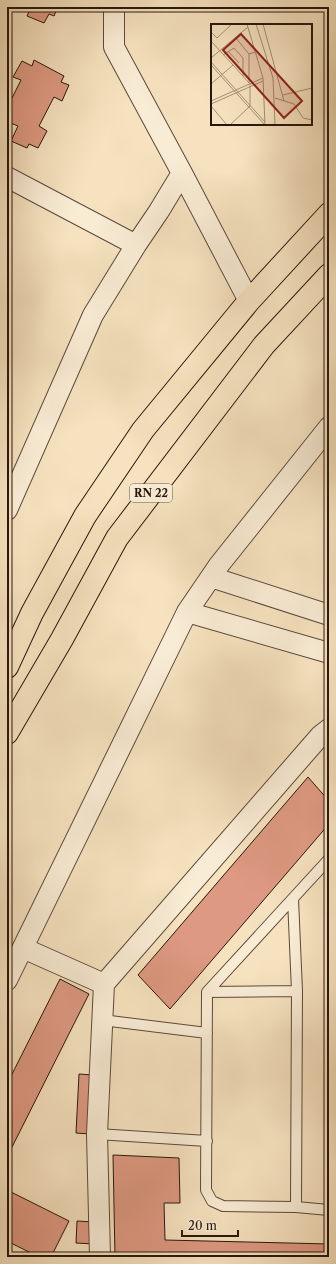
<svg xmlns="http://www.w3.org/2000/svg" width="336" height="1264" viewBox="0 0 336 1264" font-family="'Libre Caslon Text',serif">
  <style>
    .building { fill: #de9982; stroke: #28160e }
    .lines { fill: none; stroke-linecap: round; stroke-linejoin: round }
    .service-casing { stroke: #5c493a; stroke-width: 12 }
    .minor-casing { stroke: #5c493a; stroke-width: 22 }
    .trunk-casing { stroke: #28160e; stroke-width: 24 }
    .service { stroke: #f9ecd5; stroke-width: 10 }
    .minor { stroke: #f9ecd5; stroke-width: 20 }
    .trunk { stroke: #f6e2bf; stroke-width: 22 }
    .labels { text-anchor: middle; stroke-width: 3; stroke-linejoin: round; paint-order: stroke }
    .shield { fill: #f9ecd5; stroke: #67564a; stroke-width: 1 }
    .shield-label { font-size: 11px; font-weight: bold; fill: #28160e }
    .inset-road { fill: none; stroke: #a49078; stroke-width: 1 }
    .view { fill: #8f2418; fill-opacity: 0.15; stroke: #8f2418; stroke-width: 2 }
    .inset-edge { fill: none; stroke: #28160e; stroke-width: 2 }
  </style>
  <rect width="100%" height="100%" fill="#f6e2bf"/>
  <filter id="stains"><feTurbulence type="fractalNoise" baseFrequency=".005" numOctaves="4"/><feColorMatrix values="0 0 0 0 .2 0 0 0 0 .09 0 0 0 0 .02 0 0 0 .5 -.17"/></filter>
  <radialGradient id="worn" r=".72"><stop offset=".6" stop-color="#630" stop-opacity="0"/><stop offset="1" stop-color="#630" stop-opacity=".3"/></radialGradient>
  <!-- building -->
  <path class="building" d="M31,7H58L54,16L49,14L44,23L27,16Z
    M34,60L64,76L61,82L69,85L62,101L54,97L39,126L47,131L38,148L29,144L27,148L11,141L18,126L8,122L7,124V98L11,100L21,80L13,77L22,61L32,66Z
    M329,492V500L325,497Z
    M329,557V566L325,563Z
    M308,777L329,801V824L170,1009L138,975Z
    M60,979L89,994L7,1157V1084Z
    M79,1074L93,1075L90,1134L76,1133Z
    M113,1155L179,1158L180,1203H164L165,1240L329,1244V1257H115Z
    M7,1190L69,1221L51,1257H39L7,1241Z
    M77,1221L94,1222V1244L76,1243Z"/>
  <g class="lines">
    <defs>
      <path id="service" d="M329,859L207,992L206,1190L212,1201L223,1206L296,1207L329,1210
        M207,992L297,991L293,899
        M102,1020L207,1033
        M97,1134L207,1141
        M296,1207L297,991"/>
      <path id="minor" d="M114,7V47L182,173L249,301
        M7,177L136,245
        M7,510L93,315L136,245L159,211L182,173
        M211,577L329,615
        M187,612L329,653
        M23,948L104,984L97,1134L100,1257
        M7,980L187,612L219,565L329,427
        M104,984L320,736L329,729"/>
      <path id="trunk" d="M7,667L32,613L85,516L143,430L249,301L329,214
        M7,733L62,639L117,538L264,345L329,275"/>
    </defs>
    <!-- service casing -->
    <use href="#service" class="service-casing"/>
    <!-- minor casing -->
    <use href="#minor" class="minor-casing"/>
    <!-- trunk casing -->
    <use href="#trunk" class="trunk-casing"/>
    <!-- service -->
    <use href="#service" class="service"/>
    <!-- minor -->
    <use href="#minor" class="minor"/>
    <!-- trunk -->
    <use href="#trunk" class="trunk"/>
  </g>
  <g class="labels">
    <!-- shield labels -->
    <rect class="shield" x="130" y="484" width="42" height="18" rx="3"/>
    <g class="shield-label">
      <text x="151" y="497">RN 22</text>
    </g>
  </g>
  <!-- overview -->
  <g transform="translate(211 24)">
    <rect width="101" height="101" fill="#f6e2bf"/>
    <path class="inset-road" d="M36,0L52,54L54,101M45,0L62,54L64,101M52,0L73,77M0,8L6,14L21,0M24,13L38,30L44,28M0,17L22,41L0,60M17,27L28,39M12,31L23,24L32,34V52M0,34L37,3M0,38L54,98M0,41L54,101M38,59V30M72,71L101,64M64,74L83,80L92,94L101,96M0,77L52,54M0,80L52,57M0,82L16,101M19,101L39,82V60L22,41"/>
    <path class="view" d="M30,10L91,77L73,94L12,26Z"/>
    <rect width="101" height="101" class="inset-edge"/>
  </g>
  <!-- margin -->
  <rect width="336" height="1264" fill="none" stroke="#f6e2bf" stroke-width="24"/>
  <rect x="8" y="8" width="320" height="1248" fill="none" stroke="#28160e" stroke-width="2"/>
  <rect x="12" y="12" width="312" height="1240" fill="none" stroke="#28160e"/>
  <!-- scale -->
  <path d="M182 1230v6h56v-6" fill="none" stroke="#28160e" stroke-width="2"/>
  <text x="188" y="1230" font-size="12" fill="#28160e" stroke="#f9ecd5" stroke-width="3" paint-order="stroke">20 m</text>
  <rect width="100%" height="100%" filter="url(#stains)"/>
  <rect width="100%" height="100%" fill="url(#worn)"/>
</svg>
